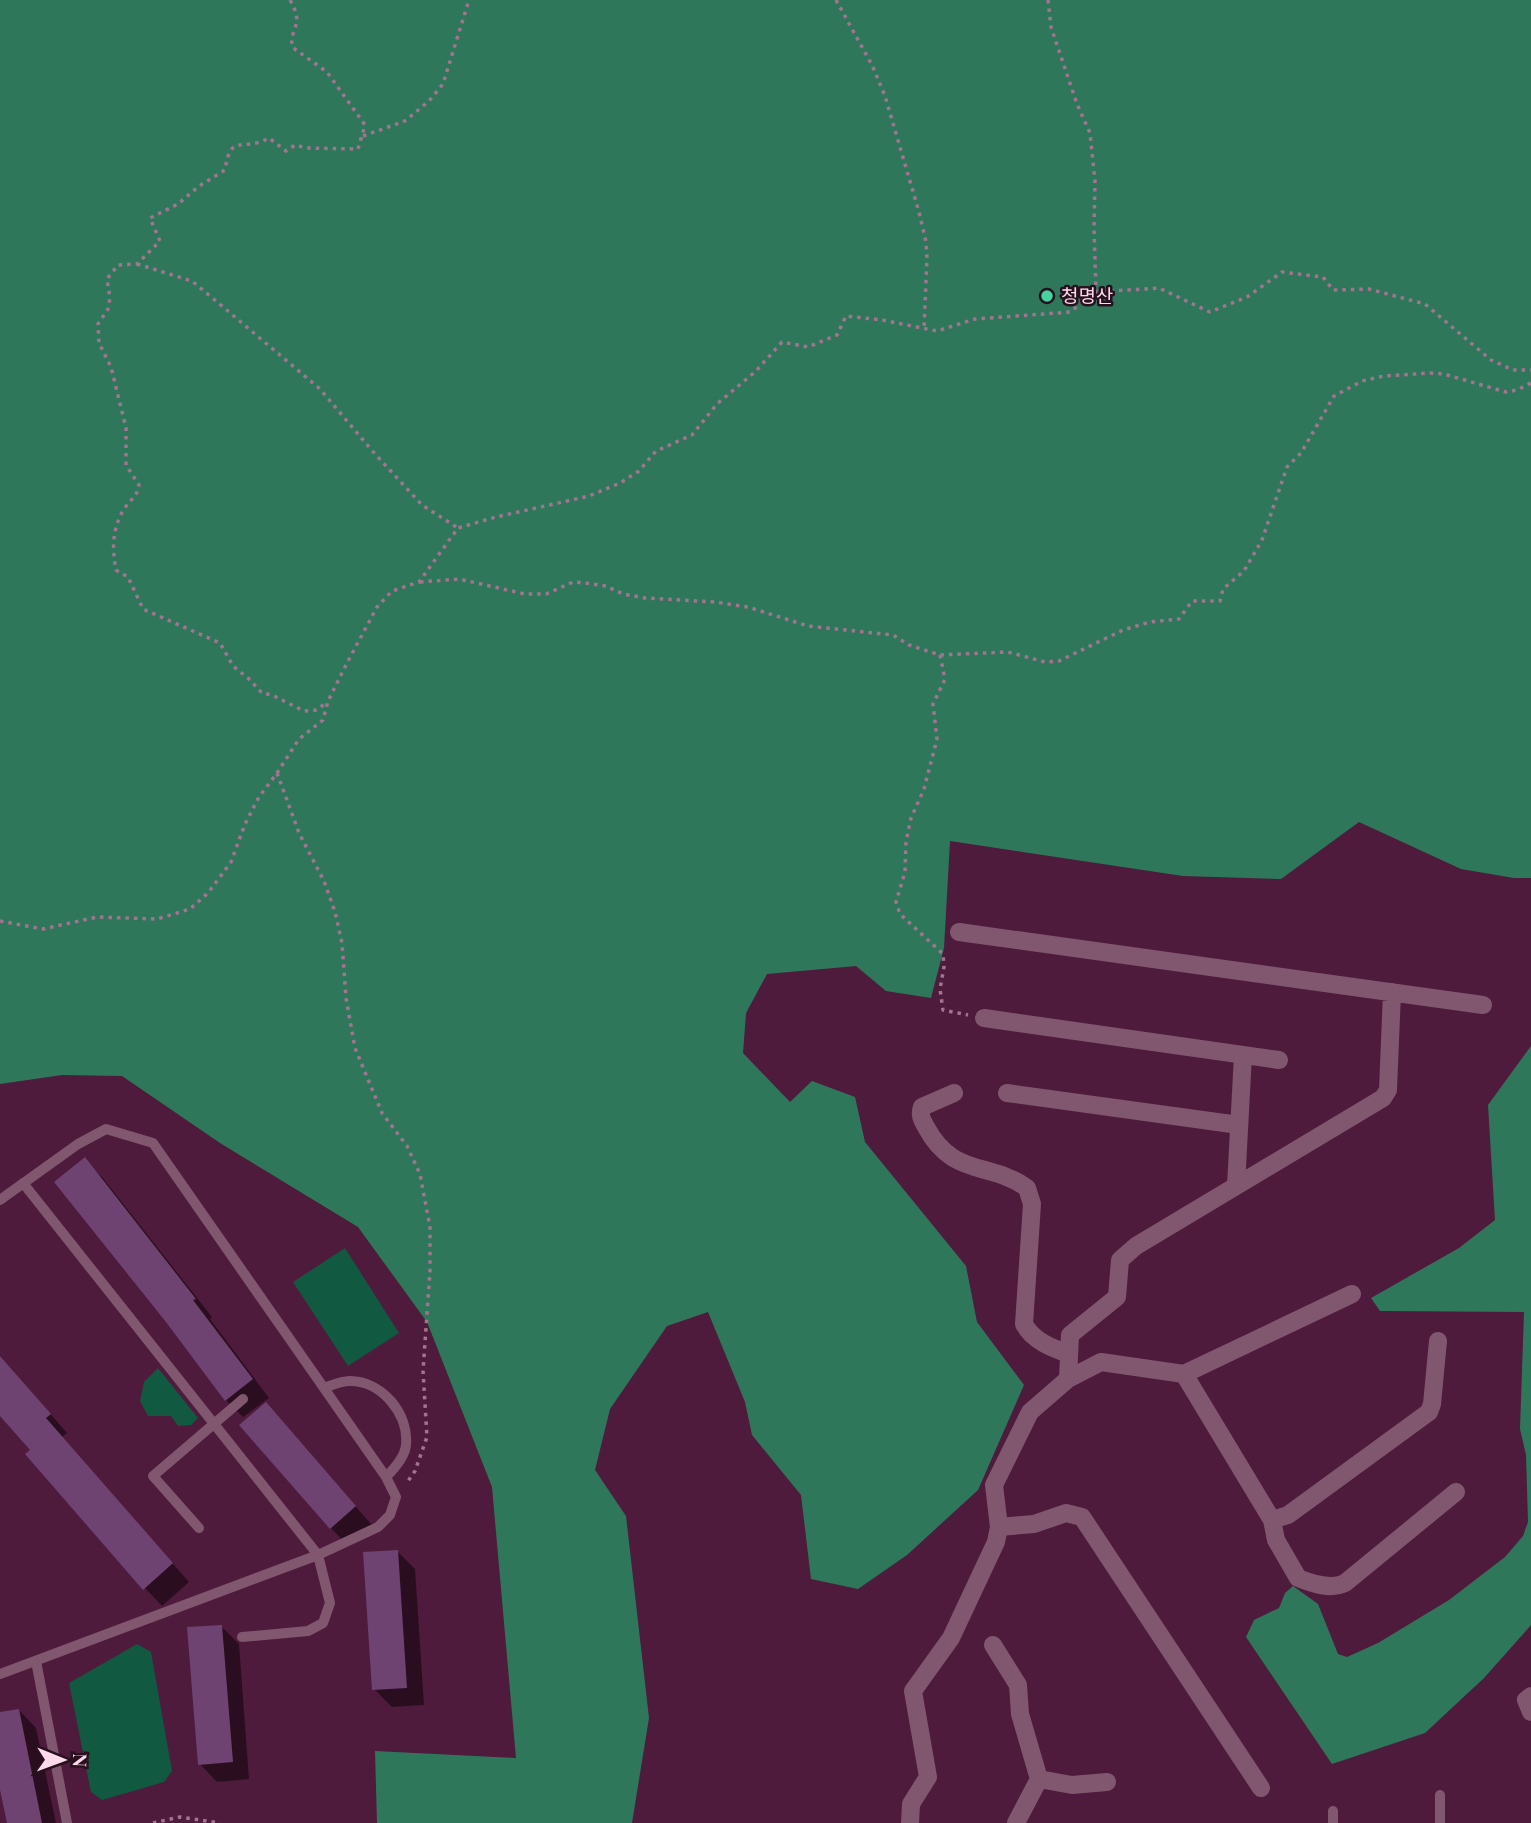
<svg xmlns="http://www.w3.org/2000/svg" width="1531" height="1823" viewBox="0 0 1531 1823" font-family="'Playfair Display','Noto Sans KR',serif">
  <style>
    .green { fill: #115940 }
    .forest { fill: #2f775b }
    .shadow { fill: #0007 }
    .building { fill: #6e4371 }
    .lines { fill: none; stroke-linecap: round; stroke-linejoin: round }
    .path { stroke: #a1758f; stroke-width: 3.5; stroke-dasharray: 3.5 5; stroke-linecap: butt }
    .lane { stroke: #81576f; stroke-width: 10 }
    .street { stroke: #81576f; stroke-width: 18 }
    .poi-dot { fill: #43d4a0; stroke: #28101e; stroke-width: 2.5 }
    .labels { text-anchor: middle; stroke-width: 5; stroke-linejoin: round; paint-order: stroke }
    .poi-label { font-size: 19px; fill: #fcdaec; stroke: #28101e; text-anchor: start }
  </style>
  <rect width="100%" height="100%" fill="#4f1b3c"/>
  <!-- green -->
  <path class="green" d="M345,1248L399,1333L348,1366L293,1282Z
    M158,1368L198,1418L191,1425L178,1426L171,1416H148L140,1401L144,1382Z
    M137,1644L151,1652L172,1771L164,1782L102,1800L91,1792L69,1683Z"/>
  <!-- forest -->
  <path class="forest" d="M0,0H1531V878H1514L1461,869L1359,822L1281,879L1183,876L950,841L944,948L931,998L886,991L856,966L767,974L746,1013L743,1053L790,1102L812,1081L855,1097L865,1142L966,1266L977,1322L1024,1385L978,1490L907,1555L858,1589L811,1579L801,1495L752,1435L745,1402L708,1312L667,1326L610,1409L595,1470L626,1516L649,1718L632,1823H377L375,1751L516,1758L492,1487L427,1322L358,1227L220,1143L122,1076L62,1075L0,1084Z
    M1531,1046V1625L1484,1678L1425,1733L1332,1764L1246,1637L1254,1620L1279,1608L1285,1593L1293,1586L1318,1604L1338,1654L1347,1657L1378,1643L1449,1600L1505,1557L1523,1536L1528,1522L1526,1455L1520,1429L1524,1312L1380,1311L1371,1298L1459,1248L1495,1220L1488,1105Z"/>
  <!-- shadow -->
  <path class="shadow" d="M84,1160L102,1177L212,1317L210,1319L269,1398L243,1417L226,1400Z
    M0,1356L67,1433L62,1437L189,1582L162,1606L145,1588L0,1414Z
    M266,1404L372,1525L348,1546L331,1528Z
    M398,1552L415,1569L424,1705L392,1707L374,1689Z
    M221,1626L239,1644L249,1779L217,1782L200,1764Z
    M19,1710L36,1728L56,1823H9L0,1781V1714Z"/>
  <!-- building -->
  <path class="building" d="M85,1157L196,1299L193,1300L253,1379L225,1401L166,1322L54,1182Z
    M0,1356L51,1414L46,1418L173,1563L143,1590L25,1454L30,1450L0,1416Z
    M266,1402L356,1506L330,1529L239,1425Z
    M398,1550L407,1688L372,1690L363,1552Z
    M222,1625L233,1762L198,1765L187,1627Z
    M19,1709L42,1823H7L0,1790V1712Z"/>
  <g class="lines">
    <!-- path -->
    <path class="path" d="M290,0C305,26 290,26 292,47L327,72L365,125L358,149L307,148L295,145L286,151L269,138C242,153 231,131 225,170L199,186L178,204L150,218L160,241L137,264L118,265L107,279L110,298L108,309L98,324L99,343L111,367L126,428V465L139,485C137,497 131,499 124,509C112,529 112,548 116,570L128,577L143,609L220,643L233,666L249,679L262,693L272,695L304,711L316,710L326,703
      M836,0L872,65L885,96L919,212L926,242L927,258L924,329
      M1048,0L1051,27L1077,104L1090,133L1095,181L1094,229L1096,291
      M363,136L405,121L429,101L443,84L469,0
      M137,264L192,281L216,301L320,389L375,454L422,505L458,528
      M420,582L459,579L525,594H546L573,582L585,583L606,586L623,594L645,598L715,602L748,607L808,626L893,635L909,645L940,655L1008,652L1045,662L1059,661L1123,630L1150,622L1179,619L1192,601H1220L1223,589L1244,571L1262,540L1287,467L1301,453L1334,396L1362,381L1384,376L1430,373L1444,374L1506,392L1517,390L1531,383
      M940,655L945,679L933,704L937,739L924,789L911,818L906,842L905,872L896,902L900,914L943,954L944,967L940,989L943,1010L968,1015
      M277,773L299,833L324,881L335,912L342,943L346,998L355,1048L382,1113L407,1146L420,1174L430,1227V1271L423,1371L427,1437L415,1471L406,1484
      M0,921L43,929L97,917L157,919L190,909L208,893L231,862L245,824L259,797L277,773L299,739L323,720L328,701L346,665L377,607L392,591L419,582L458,528L496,517L589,496L620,483L639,471L656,451L692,435L717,404L756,371L782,342L808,347L837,335L846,316L882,320L937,331L975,319L1070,312L1096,292L1159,288L1210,312L1247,297L1282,272L1323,277L1333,290L1369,289L1425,304L1491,360L1513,370H1531
      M153,1823L180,1817L220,1823"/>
    <!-- lane -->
    <path class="lane" d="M23,1183L318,1555L330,1603L323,1623L308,1631L242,1637
      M0,1200L78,1144L106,1129L153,1143L386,1477L396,1497L390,1515L378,1527L318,1555L0,1674
      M324,1388C332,1385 341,1381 350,1381C382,1381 409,1414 406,1445C405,1457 394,1469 386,1477
      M199,1528L153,1476L243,1399
      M36,1661L67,1823
      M1333,1823V1811
      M1440,1823V1795"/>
    <!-- street -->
    <path class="street" d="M959,932L1483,1005
      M984,1018L1279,1060
      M954,1093L922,1107C919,1115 922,1120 926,1127C953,1178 990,1161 1027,1188L1032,1204L1024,1324C1033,1341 1052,1348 1069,1354
      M1007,1093L1239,1125
      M1236,1186L1243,1055
      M1184,1374L1272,1520L1276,1540L1298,1578C1313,1584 1331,1590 1345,1583L1456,1492
      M1068,1379L1070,1335L1117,1297L1120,1260L1136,1246L1383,1098L1388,1090L1392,992
      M1272,1520L1288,1515L1429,1412L1432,1404L1438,1341
      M999,1527L1034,1524L1066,1513L1082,1517L1261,1788
      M993,1645L1018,1685L1020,1714L1039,1779L1016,1823
      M1531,1696L1526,1700L1531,1712
      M1039,1779L1072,1785L1107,1782
      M910,1823L911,1804L928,1777L913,1691L951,1638L996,1542L999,1527L994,1485L1030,1412L1068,1379L1101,1362L1184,1374L1352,1294"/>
  </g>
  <!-- markers -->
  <circle class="poi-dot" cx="1047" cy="296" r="7"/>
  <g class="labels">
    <!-- poi labels -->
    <g class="poi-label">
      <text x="1061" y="303">청명산</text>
    </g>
  </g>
  <!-- north arrow -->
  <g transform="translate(63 1760) rotate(91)" stroke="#28101e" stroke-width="5" paint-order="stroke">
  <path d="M0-5L12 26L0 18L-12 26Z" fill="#fcdaec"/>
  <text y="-10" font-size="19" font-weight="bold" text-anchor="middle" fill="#fcdaec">N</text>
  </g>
</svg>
